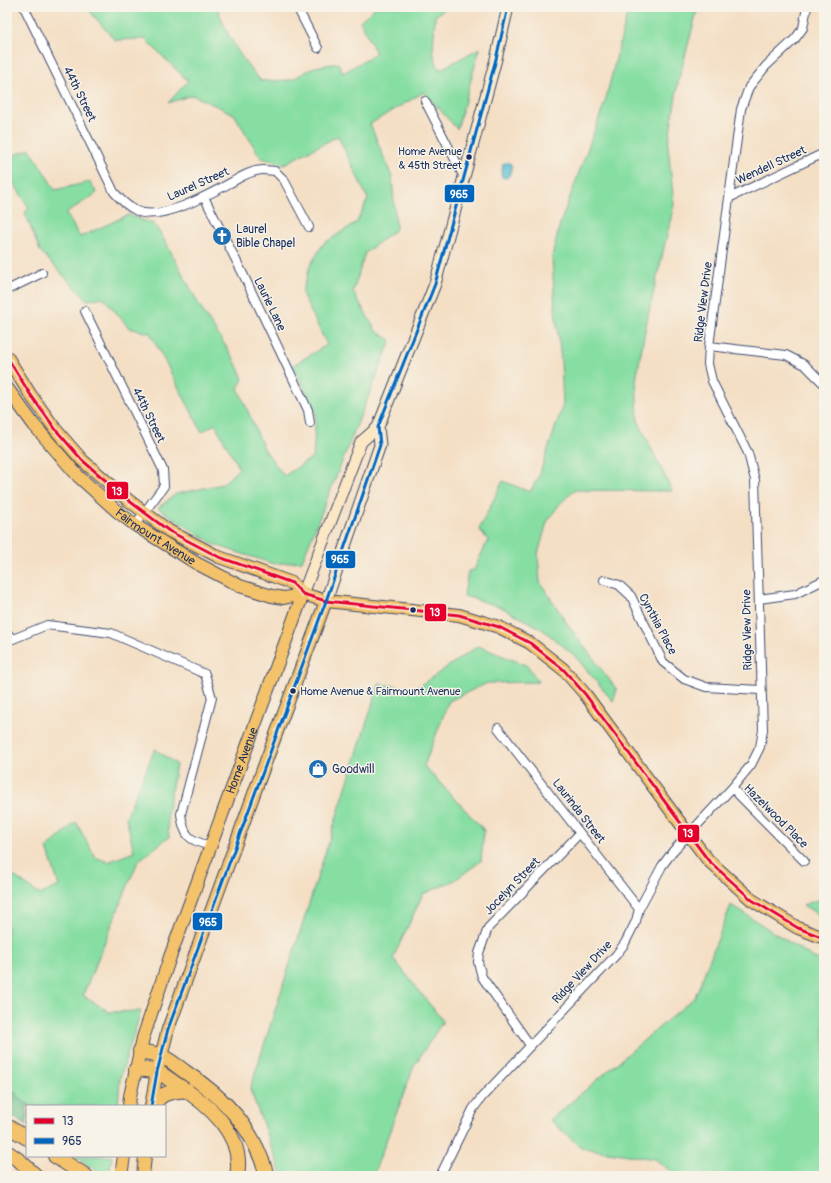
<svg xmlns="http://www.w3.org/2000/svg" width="831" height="1183" viewBox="0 0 831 1183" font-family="Pangolin,sans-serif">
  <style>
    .green { fill: #86dea3; stroke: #508680 }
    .forest { fill: #6cbd89; stroke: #447674 }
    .water { fill: #57c0d4; stroke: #397899 }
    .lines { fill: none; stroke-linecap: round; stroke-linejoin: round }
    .street-casing { stroke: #3c496d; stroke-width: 10 }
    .secondary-casing { stroke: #3c496d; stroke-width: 13 }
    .primary-casing { stroke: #3c496d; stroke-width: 14 }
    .highway-casing { stroke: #3c496d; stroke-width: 16 }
    .street { stroke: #fff; stroke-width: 8 }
    .secondary { stroke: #fbe7c3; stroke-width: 11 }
    .primary { stroke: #f4c26a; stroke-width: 12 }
    .highway { stroke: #f4c26a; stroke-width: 14 }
    .bus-1-casing { stroke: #f7f3e8; stroke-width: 6 }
    .bus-2-casing { stroke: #f7f3e8; stroke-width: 6 }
    .bus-1 { stroke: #e4002b; stroke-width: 3 }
    .bus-2 { stroke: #0065bd; stroke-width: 3 }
    .bus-dot { fill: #1b2f5e; stroke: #f7f3e8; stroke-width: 1.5 }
    .labels { text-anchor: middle; stroke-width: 3; stroke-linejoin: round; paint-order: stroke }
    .bus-label { font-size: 11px; fill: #1b2f5e; stroke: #f7f3e8; text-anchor: end }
    .street-label { font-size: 12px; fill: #1b2f5e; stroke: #f7f3e8 }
    .poi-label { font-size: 12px; fill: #1b2f5e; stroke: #f7f3e8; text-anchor: start }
    .line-badge { stroke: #f7f3e8; stroke-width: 1.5 }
    .badge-label { font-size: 11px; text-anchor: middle; font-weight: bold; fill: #fff }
  </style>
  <rect width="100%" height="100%" fill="#f7f3e8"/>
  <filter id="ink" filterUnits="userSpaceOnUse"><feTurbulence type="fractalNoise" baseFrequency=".025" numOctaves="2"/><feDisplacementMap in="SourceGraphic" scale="8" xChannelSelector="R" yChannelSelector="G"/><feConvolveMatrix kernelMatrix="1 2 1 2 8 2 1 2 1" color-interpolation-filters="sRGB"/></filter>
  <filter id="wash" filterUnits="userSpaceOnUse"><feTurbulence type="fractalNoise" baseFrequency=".012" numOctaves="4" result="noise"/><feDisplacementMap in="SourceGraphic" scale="16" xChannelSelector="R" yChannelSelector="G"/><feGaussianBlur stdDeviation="0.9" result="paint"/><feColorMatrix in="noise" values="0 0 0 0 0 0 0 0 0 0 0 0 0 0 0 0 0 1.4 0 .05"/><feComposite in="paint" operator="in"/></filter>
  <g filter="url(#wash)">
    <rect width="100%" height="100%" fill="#f4dfc5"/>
    <!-- green -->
    <path class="green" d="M88,7H217C227,36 240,58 261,81L291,80L315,67L338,63L343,73L376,53L360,21L374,9V7H448L435,16L433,52L439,70L480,48L457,129L424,92L370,124L392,177L396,229L365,253L353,292L376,331L391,340L302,561L274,564L215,545L158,508L176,494L223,484L239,468L215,424L202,432L150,333L129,328L103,297L87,300L40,251L25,213L29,208L7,172V158L30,149L55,190L90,182L97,193L66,213L80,237L128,215L154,224L165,241L203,312L233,357L243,379L238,388L264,449L284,476L313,457L316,414L293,365L327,345L302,293L310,266L323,244L357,222L368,199L338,136L284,164L261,158L234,114L192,95L168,103L188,81L145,39L115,40L92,14Z
      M629,7H698L678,83L668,146L674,205L647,320L636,380L638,421L672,491L574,490L558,506L547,522L538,554L540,582L568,625L617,690L613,701L574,655L542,629L501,607L464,596L468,571L474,570L488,540L479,529L503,481L530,492L539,476L563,405L561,360L555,309L552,257L560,224L605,102Z
      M478,646L528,666L538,682L487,683L449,701L424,766L484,830L481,861L455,880L423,894L393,958L443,1021L414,1066L373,1176H282L250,1089L379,684L415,689Z
      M155,749L176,764L167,815L169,837L138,861L83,995L109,1012L141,1011L120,1078L118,1106H31L25,1103L7,1084V871L40,895L59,886L47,848L76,822L95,857L108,862L134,852L126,817Z
      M824,898V918L803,905Z
      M731,905L812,957L824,962V1176H677L655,1159L582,1148L550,1120L695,997Z
      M76,1156H112L109,1176H103Z"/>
    <!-- forest -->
    <path class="forest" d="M7,1084L25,1103L31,1106H27V1125L7,1113Z"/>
    <!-- water -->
    <path class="water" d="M505,163H510L512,167L509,176L506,178L502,177L501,175L503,164Z"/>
  </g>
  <g filter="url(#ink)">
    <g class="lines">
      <defs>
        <path id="street" d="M24,7L114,192C120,199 128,207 137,211C161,222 210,194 232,182C241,177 252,170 263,170C267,170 272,171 275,171L284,180L309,227
          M297,7L318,48
          M425,101L464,177
          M204,197L243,274L308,410L310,423
          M729,198L824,153
          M7,290L42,273
          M85,311L163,470L164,486L135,525
          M709,346L786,355L805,365L824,384
          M604,580L619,585L631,596L663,662L684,679L706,687L760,690
          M759,599L795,594L824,580
          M7,633L13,639L47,625L111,633L205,674L212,698L181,814C184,837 189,840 210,846
          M498,728L639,909
          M732,788L804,861
          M530,1045L482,977L478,962L479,953L488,928L580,833
          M440,1176L473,1109L482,1097L616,955L625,943L636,921L639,909L662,866L673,851L732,788L751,765L760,747L763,730L755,480L748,453L712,381L708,364L709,346L741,109L749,87L766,66L795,39L803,28L807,7"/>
        <path id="secondary" d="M303,594L361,442L378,427L435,284L496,59L508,7
          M326,601L380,445L378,427"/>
        <g id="primary">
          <path d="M7,357L30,394L56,430L82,460L128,500L169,531L219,557L292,583L303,594L326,601L459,615L499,627L530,643L563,669L585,694L689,835L708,860L752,900L798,928L824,938"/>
          <path id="s1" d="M7,388L34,425L78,476L118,512L135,525L196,563L240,586L272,596L284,598L303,594"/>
          <path id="s2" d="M129,1106L130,1096L143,1038L170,957L303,594"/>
          <path d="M151,1106L157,1072L168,1029L266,761L326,601"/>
          <path d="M121,1176L124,1156"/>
          <path d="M143,1176L145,1156"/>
        </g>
        <path id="highway" d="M140,1051C147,1053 155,1053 161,1056C169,1059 177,1066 184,1071C225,1098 254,1128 267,1176
          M136,1069C143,1070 151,1070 158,1072C164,1075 170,1080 176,1084C207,1103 245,1134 237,1176
          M154,1106C160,1091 173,1092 187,1090
          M7,1126L27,1138
          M7,1152L20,1161L36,1176
          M55,1156L86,1176"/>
      </defs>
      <!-- street casing -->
      <use href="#street" class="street-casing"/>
      <!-- secondary casing -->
      <use href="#secondary" class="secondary-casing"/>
      <!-- primary casing -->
      <use href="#primary" class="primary-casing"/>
      <!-- highway casing -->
      <use href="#highway" class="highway-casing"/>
      <!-- street -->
      <use href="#street" class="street"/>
      <!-- secondary -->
      <use href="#secondary" class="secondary"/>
      <!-- primary -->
      <use href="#primary" class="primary"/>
      <!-- highway -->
      <use href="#highway" class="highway"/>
      <defs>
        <path id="bus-1" d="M7,357L30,394L56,430L82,460L128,500L169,531L219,557L292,583L303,594L326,601L459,615L499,627L530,643L563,669L585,694L708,860L752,900L798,928L824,938"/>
        <path id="bus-2" d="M151,1106L157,1072L168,1029L326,601L380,445L378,427L435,284L496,59L508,7"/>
      </defs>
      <!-- bus-1 casing -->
      <use href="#bus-1" class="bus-1-casing"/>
      <!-- bus-2 casing -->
      <use href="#bus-2" class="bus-2-casing"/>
      <!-- bus-1 -->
      <use href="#bus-1" class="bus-1"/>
      <!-- bus-2 -->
      <use href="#bus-2" class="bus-2"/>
    </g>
  </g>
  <!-- icons -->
  <defs>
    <symbol id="church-disc" viewBox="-11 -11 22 22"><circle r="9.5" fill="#1f6fb2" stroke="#f7f3e8"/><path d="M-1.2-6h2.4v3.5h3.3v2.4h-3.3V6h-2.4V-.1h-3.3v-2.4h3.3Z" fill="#fff"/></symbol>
    <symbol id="shop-disc" viewBox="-11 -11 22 22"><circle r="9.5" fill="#1f6fb2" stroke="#f7f3e8"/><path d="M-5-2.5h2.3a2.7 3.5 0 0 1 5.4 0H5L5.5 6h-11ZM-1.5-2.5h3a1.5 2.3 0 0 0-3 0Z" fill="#fff"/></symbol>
  </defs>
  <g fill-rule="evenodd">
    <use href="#church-disc" x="211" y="225" width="22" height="22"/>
    <use href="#shop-disc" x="307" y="758" width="22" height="22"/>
  </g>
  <!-- markers -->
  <g class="bus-dot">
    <circle cx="469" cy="157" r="3.5"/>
    <circle cx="413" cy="610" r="3.5"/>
    <circle cx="293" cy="691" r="3.5"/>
  </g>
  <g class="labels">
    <!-- bus labels -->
    <g class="bus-label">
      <text x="462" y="155">Home Avenue<tspan x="462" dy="14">&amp; 45th Street</tspan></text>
      <text x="300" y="695" text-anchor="start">Home Avenue &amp; Fairmount Avenue</text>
    </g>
    <!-- street labels -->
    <g class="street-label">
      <text transform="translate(80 94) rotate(64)" y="4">44th Street</text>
      <text transform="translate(771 165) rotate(-25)" y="4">Wendell Street</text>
      <text transform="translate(198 184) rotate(-24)" y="4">Laurel Street</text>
      <text transform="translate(703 302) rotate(-83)" y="4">Ridge View Drive</text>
      <text transform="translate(270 304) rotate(64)" y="4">Laurie Lane</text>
      <text transform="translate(149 415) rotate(64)" y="4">44th Street</text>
      <text dy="4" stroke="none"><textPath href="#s1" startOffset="212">Fairmount Avenue</textPath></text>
      <text transform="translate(658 624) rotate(62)" y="4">Cynthia Place</text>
      <text transform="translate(747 630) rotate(-91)" y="4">Ridge View Drive</text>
      <text dy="4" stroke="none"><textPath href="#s2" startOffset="364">Home Avenue</textPath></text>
      <text transform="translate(579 811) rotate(52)" y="4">Laurinda Street</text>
      <text transform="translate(776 816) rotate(45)" y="4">Hazelwood Place</text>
      <text transform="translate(512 886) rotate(-46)" y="4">Jocelyn Street</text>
      <text transform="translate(582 972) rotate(-47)" y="4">Ridge View Drive</text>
    </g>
    <!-- poi labels -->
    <g class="poi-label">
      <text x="236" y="233">Laurel<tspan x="236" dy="14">Bible Chapel</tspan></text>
      <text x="332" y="773">Goodwill</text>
    </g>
  </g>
  <g class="line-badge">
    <rect x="444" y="184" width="31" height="19" rx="4" fill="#0065bd"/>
    <rect x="106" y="481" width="23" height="19" rx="4" fill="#e4002b"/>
    <rect x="325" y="550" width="31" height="19" rx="4" fill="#0065bd"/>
    <rect x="424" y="603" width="23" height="19" rx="4" fill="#e4002b"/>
    <rect x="677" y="824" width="23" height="19" rx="4" fill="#e4002b"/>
    <rect x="192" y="912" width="31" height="19" rx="4" fill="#0065bd"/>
  </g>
  <g class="badge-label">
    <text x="459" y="198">965</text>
    <text x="117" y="495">13</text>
    <text x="340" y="563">965</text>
    <text x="435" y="616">13</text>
    <text x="688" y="837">13</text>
    <text x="208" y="926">965</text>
  </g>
  <!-- margin -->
  <rect width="831" height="1183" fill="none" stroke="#f7f3e8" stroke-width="24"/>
  <!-- legend -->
  <rect x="26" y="1105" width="140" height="52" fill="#f7f3e8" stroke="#9fa5b1"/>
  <rect x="34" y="1118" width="20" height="6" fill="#e4002b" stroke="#9fa5b1"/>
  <text x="62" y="1125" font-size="12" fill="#1b2f5e">13</text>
  <rect x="34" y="1138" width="20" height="6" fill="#0065bd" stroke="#9fa5b1"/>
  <text x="62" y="1145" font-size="12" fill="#1b2f5e">965</text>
</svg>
